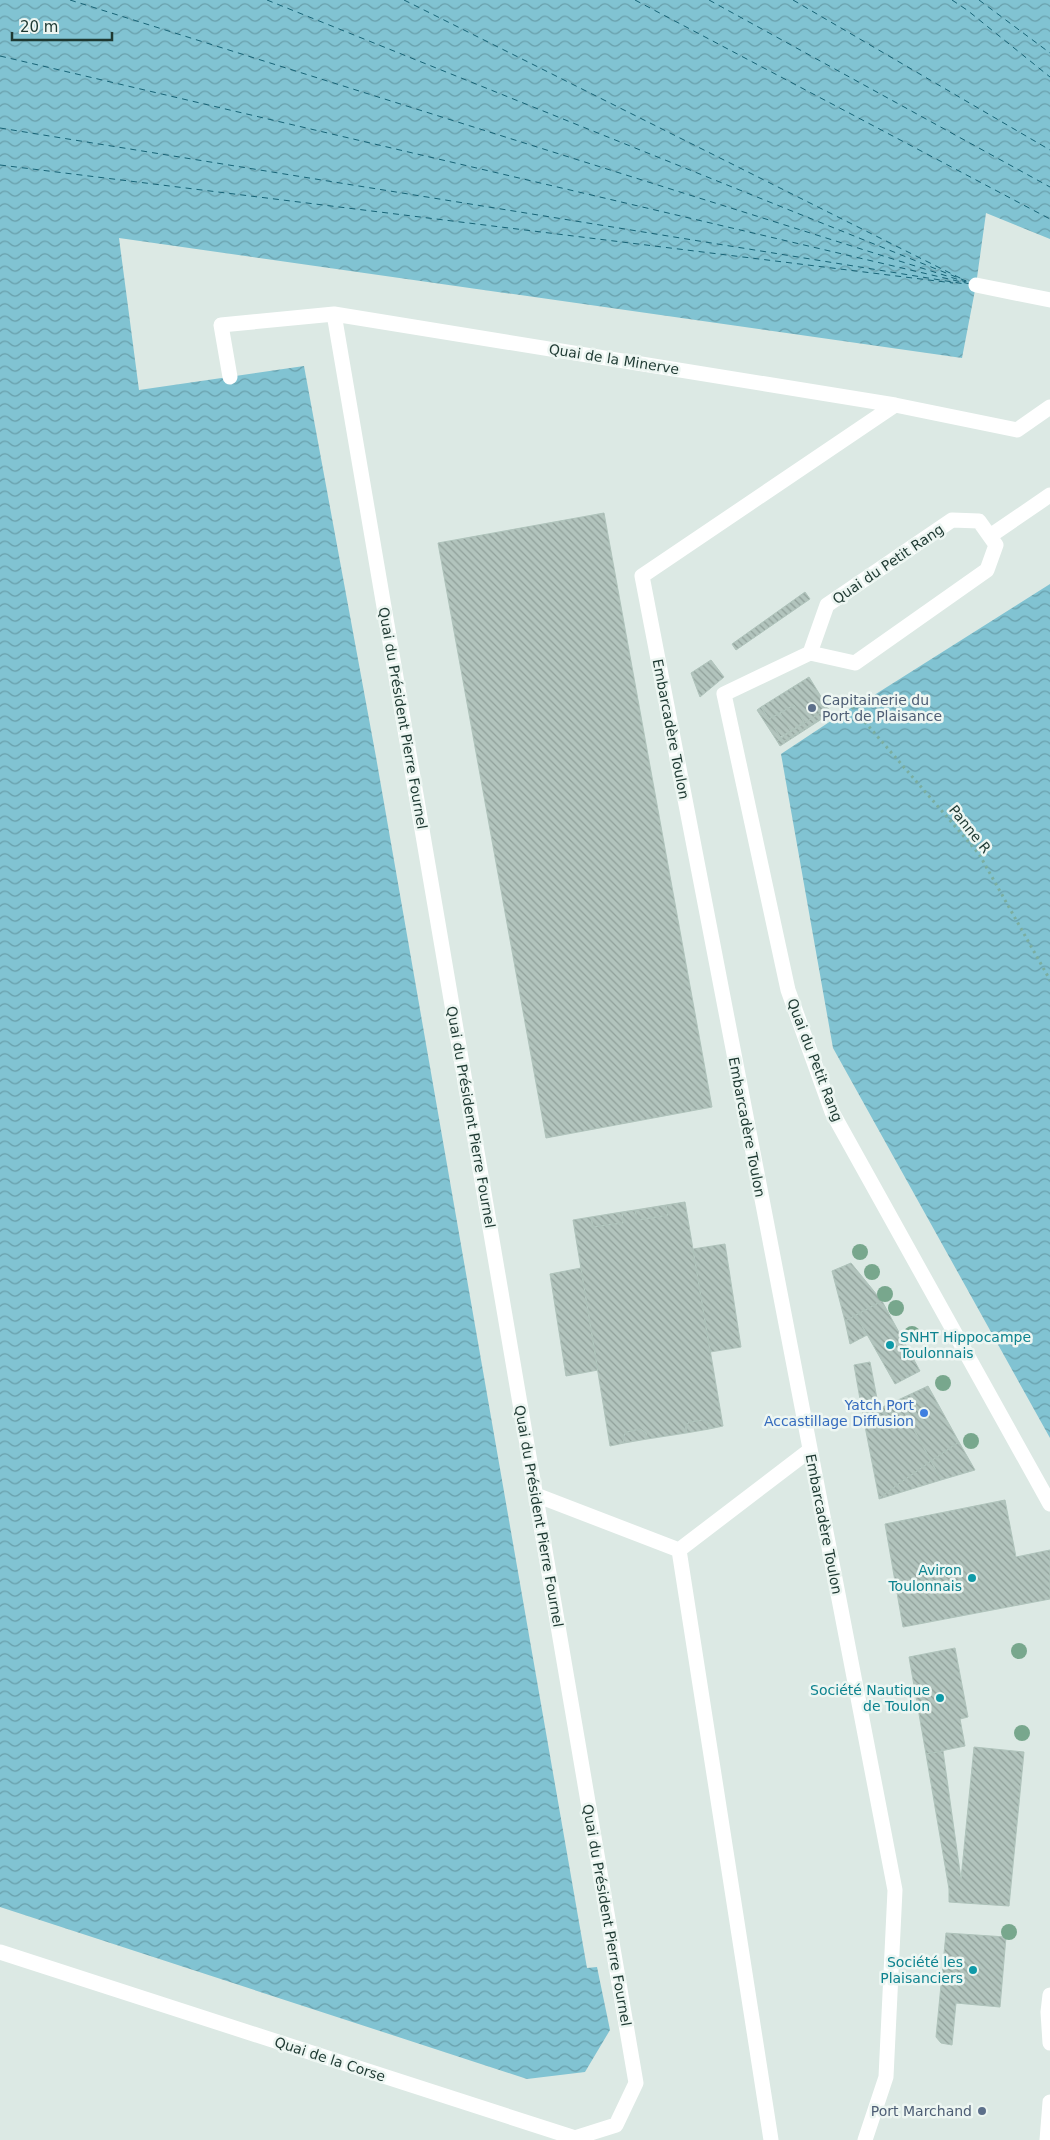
<svg xmlns="http://www.w3.org/2000/svg" width="1050" height="2140" viewBox="0 0 1050 2140" font-family="'DejaVu Sans',sans-serif">
  <style>
    .water { fill: url(#water-waves) }
    .lines { fill: none; stroke-linecap: round; stroke-linejoin: round }
    .ferry { stroke: #176376; stroke-width: 1; stroke-dasharray: 6 5; stroke-linecap: butt }
    .building { fill: url(#building-back-hatch); stroke: #afc3bb }
    .path { stroke: #7baea0; stroke-width: 3; stroke-dasharray: 2.5 4; stroke-linecap: butt }
    .service { stroke: #fff; stroke-width: 15 }
    .tree { fill: #78a78d }
    .service-dot { fill: #5c6f8a; stroke: #edf6f2; stroke-width: 2 }
    .culture-dot { fill: #0f9aa8; stroke: #edf6f2; stroke-width: 2 }
    .shop-dot { fill: #3f7fe0; stroke: #edf6f2; stroke-width: 2 }
    .labels { text-anchor: middle; stroke-width: 5; stroke-linejoin: round; paint-order: stroke }
    .street-label { font-size: 14px; fill: #1e3932; stroke: #edf6f2 }
    .service-label { font-size: 14px; fill: #4e5e75; stroke: #edf6f2; text-anchor: start }
    .culture-label { font-size: 14px; fill: #0d838f; stroke: #edf6f2; text-anchor: end }
    .shop-label { font-size: 14px; fill: #366cbe; stroke: #edf6f2; text-anchor: end }
  </style>
  <defs>
    <pattern id="water-waves" width="16" height="10" patternUnits="userSpaceOnUse" patternTransform="scale(1.25)"><rect width="16" height="10" fill="#81c3d2"/><path d="M0 5q4-4 8 0t8 0" fill="none" stroke="#699fab"/></pattern>
    <pattern id="building-back-hatch" width="6" height="6" patternUnits="userSpaceOnUse" patternTransform="scale(1.25)"><rect width="6" height="6" fill="#b2c4bd"/><path d="M-1 5l2 2M0 0l6 6M5-1l2 2" fill="none" stroke="#90a09a"/></pattern>
  </defs>
  <rect width="100%" height="100%" fill="#dce9e4"/>
  <!-- water -->
  <path class="water" d="M0,0H1050V239L986,213L976,285L962,358L119,238L139,390L304,366L376,757L587,1968L597,1967L610,2030L585,2072L527,2079L0,1907Z
    M1050,584V1438L833,1048L781,754L852,707L868,699Z"/>
  <g class="lines">
    <!-- ferry -->
    <path class="ferry" d="M70,0L966,282
      M267,0L971,283
      M404,0L966,281
      M635,0L1050,219
      M709,0L1050,187
      M793,0L1050,150
      M952,0L967,10L1050,77
      M979,0L1050,53
      M0,56L970,284
      M0,128L965,284
      M0,165L953,283"/>
  </g>
  <!-- building -->
  <path class="building" d="M604,513L712,1107L546,1138L438,543Z
    M805,592L810,599L736,650L732,644Z
    M711,660L724,677L700,697L691,673Z
    M809,677L828,708L781,738L804,722L794,705L769,719L761,707Z
    M794,705L804,722L791,731L780,713Z
    M761,707L781,738L777,741L757,710Z
    M828,708L831,712L783,742L781,738Z
    M831,712V713L780,746L777,741L781,738L783,742Z
    M780,713L791,731L780,737L769,719Z
    M685,1202L723,1426L709,1429V1423L702,1420L689,1422L686,1426V1433L647,1439L646,1433L640,1429L626,1432L623,1438L624,1443L610,1446L573,1220L591,1217L593,1227L623,1223L622,1212L635,1210L637,1220L668,1215L666,1205Z
    M666,1205L668,1215L637,1220L635,1210Z
    M622,1212L623,1223L593,1227L591,1217Z
    M725,1244L741,1347L710,1352L693,1249Z
    M851,1263L882,1301L845,1321L832,1271Z
    M581,1268L598,1370L566,1376L550,1274Z
    M882,1301L920,1371L895,1384L856,1315Z
    M856,1315L867,1335L850,1344L845,1321Z
    M870,1362L879,1409L863,1416L854,1365Z
    M928,1386L959,1442L931,1461L898,1400Z
    M898,1400L931,1461L879,1498L863,1416Z
    M702,1420L709,1423V1429L686,1433V1426L689,1422Z
    M640,1429L646,1433L647,1439L624,1443L623,1438L626,1432Z
    M959,1442L975,1470L941,1480L931,1461Z
    M931,1461L941,1480L879,1499V1498Z
    M1005,1500L1016,1557L1050,1550V1599L903,1627L885,1524Z
    M955,1648L968,1717L960,1719L965,1746L926,1754L909,1657Z
    M974,1747L1024,1752L1009,1906L949,1902V1889L926,1754L943,1751L961,1879Z
    M946,1933L1006,1937L1000,2007L956,2003L952,2045L941,2043L936,2037Z"/>
  <g class="lines">
    <!-- path -->
    <path class="path" d="M852,707L979,854L1050,980"/>
    <!-- service -->
    <path class="service" d="M976,285L1050,300
      M334,314L895,405
      M990,536L1050,495
      M810,653L827,605L952,520L979,521L996,545L987,570L855,663L810,653L724,694L788,990L832,1112L1050,1504
      M536,1495L679,1550
      M0,1952L575,2138L616,2125L636,2083L334,314L221,325L230,377
      M1050,1995L1048,2012L1050,2043
      M771,2140L679,1550L810,1450
      M865,2140L886,2077L895,1890L642,576L895,405L1017,430L1050,407
      M1047,2140L1050,2102"/>
  </g>
  <!-- trees -->
  <g class="tree">
    <circle cx="860" cy="1252" r="8"/>
    <circle cx="872" cy="1272" r="8"/>
    <circle cx="885" cy="1294" r="8"/>
    <circle cx="896" cy="1308" r="8"/>
    <circle cx="912" cy="1334" r="8"/>
    <circle cx="943" cy="1383" r="8"/>
    <circle cx="971" cy="1441" r="8"/>
    <circle cx="1019" cy="1651" r="8"/>
    <circle cx="1022" cy="1733" r="8"/>
    <circle cx="1009" cy="1932" r="8"/>
  </g>
  <!-- markers -->
  <g class="service-dot">
    <circle cx="812" cy="708" r="5"/>
    <circle cx="982" cy="2111" r="5"/>
  </g>
  <g class="culture-dot">
    <circle cx="890" cy="1345" r="5"/>
    <circle cx="972" cy="1578" r="5"/>
    <circle cx="940" cy="1698" r="5"/>
    <circle cx="973" cy="1970" r="5"/>
  </g>
  <circle class="shop-dot" cx="924" cy="1413" r="5"/>
  <g class="labels">
    <!-- street labels -->
    <g class="street-label">
      <text transform="translate(614 359) rotate(9)" y="5">Quai de la Minerve</text>
      <text transform="translate(888 564) rotate(-34)" y="5">Quai du Petit Rang</text>
      <text transform="translate(403 718) rotate(80)" y="5">Quai du Président Pierre Fournel</text>
      <text transform="translate(671 729) rotate(79)" y="5">Embarcadère Toulon</text>
      <text transform="translate(970 829) rotate(51)" y="5">Panne R</text>
      <text transform="translate(815 1060) rotate(69)" y="5">Quai du Petit Rang</text>
      <text transform="translate(471 1117) rotate(80)" y="5">Quai du Président Pierre Fournel</text>
      <text transform="translate(747 1127) rotate(79)" y="5">Embarcadère Toulon</text>
      <text transform="translate(539 1516) rotate(80)" y="5">Quai du Président Pierre Fournel</text>
      <text transform="translate(824 1524) rotate(79)" y="5">Embarcadère Toulon</text>
      <text transform="translate(607 1915) rotate(80)" y="5">Quai du Président Pierre Fournel</text>
      <text transform="translate(330 2059) rotate(18)" y="5">Quai de la Corse</text>
    </g>
    <!-- service labels -->
    <g class="service-label">
      <text x="822" y="705">Capitainerie du<tspan x="822" dy="16">Port de Plaisance</tspan></text>
      <text x="972" y="2116" text-anchor="end">Port Marchand</text>
    </g>
    <!-- culture labels -->
    <g class="culture-label">
      <text x="900" y="1342" text-anchor="start">SNHT Hippocampe<tspan x="900" dy="16">Toulonnais</tspan></text>
      <text x="962" y="1575">Aviron<tspan x="962" dy="16">Toulonnais</tspan></text>
      <text x="930" y="1695">Société Nautique<tspan x="930" dy="16">de Toulon</tspan></text>
      <text x="963" y="1967">Société les<tspan x="963" dy="16">Plaisanciers</tspan></text>
    </g>
    <!-- shop labels -->
    <g class="shop-label">
      <text x="914" y="1410">Yatch Port<tspan x="914" dy="16">Accastillage Diffusion</tspan></text>
    </g>
  </g>
  <!-- scale -->
  <path d="M12 32v8h100v-8" fill="none" stroke="#1e3932" stroke-width="2.5"/>
  <text x="20" y="32" font-size="15" fill="#1e3932" stroke="#edf6f2" stroke-width="4" paint-order="stroke">20 m</text>
</svg>
